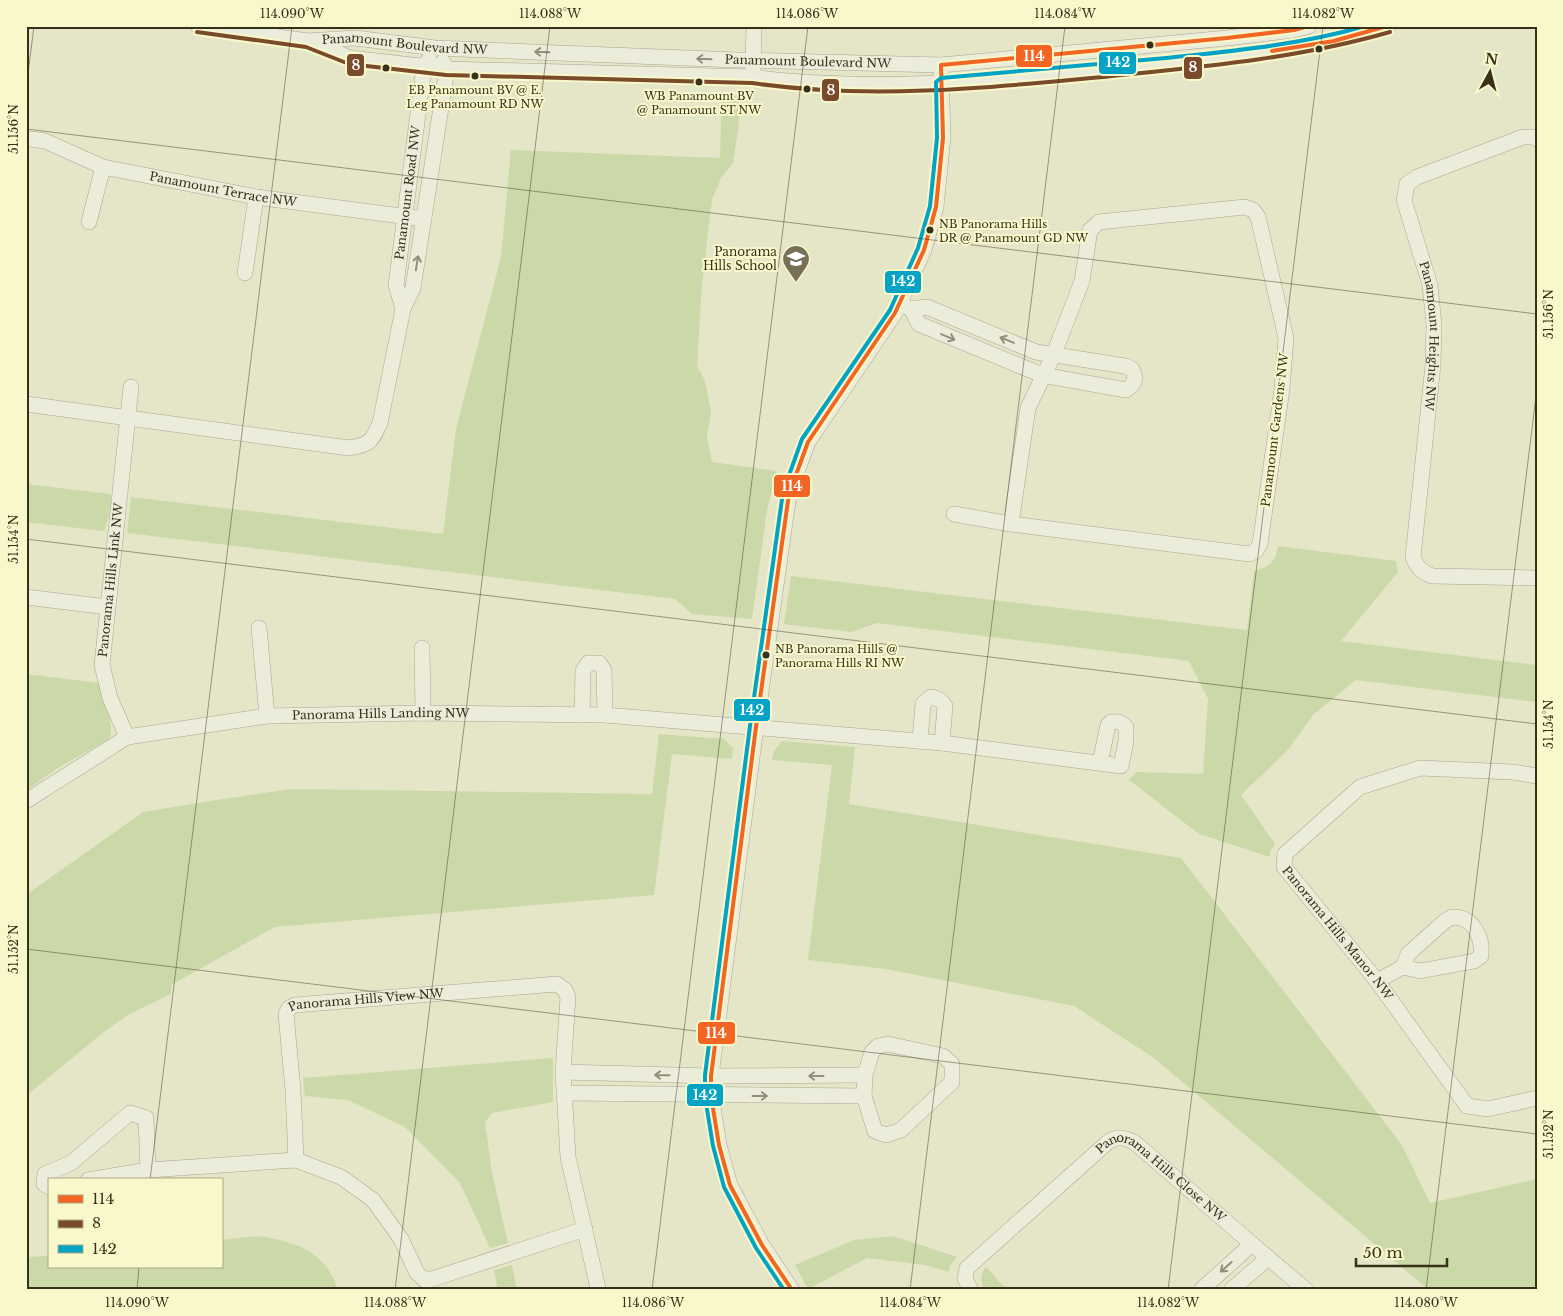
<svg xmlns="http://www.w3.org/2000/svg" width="1563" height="1316" viewBox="0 0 1563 1316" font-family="'Libre Baskerville',serif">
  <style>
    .green { fill: #cbd9a9 }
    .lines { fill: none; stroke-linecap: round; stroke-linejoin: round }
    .minor-casing { stroke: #a9a792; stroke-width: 16 }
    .minor { stroke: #ececdb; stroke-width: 15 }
    .bus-1-casing { stroke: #f9f8cb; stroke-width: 8 }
    .bus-2-casing { stroke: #f9f8cb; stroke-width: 8 }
    .bus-3-casing { stroke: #f9f8cb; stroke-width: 8 }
    .bus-1 { stroke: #f26522; stroke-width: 4 }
    .bus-2 { stroke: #7a4b2a; stroke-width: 4 }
    .bus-3 { stroke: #03a3c5; stroke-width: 4 }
    .oneway { stroke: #928e7a }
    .ticks { fill: none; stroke: #38311a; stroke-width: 1; stroke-opacity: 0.45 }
    .bus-dot { fill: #38311a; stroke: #f9f8cb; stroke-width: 2 }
    .labels { text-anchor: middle; stroke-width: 4; stroke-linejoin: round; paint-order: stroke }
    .bus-label { font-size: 11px; fill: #38311a; stroke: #f9f8cb }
    .street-label { font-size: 12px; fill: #38311a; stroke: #f9f8cb }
    .poi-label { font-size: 12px; fill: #38311a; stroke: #f9f8cb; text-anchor: end }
    .line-badge { stroke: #f9f8cb; stroke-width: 2 }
    .badge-label { font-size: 14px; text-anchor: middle; font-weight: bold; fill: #fff }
    .neatline { fill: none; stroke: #38311a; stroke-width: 2 }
    .ticks-label { font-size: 12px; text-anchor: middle; fill: #38311a }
  </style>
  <rect width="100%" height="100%" fill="#e5e5c8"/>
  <!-- green -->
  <path class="green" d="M722,92L740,97L738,130L733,163L721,178L712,199L702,284L697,365L705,381L711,412L707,437L712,462L777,471L767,510L752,619L692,614L675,599L127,533L131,497L443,534L456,429L501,257L511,150L720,158Z
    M26,484L110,494L111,501L108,519L104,531L26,522Z
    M1278,546L1396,561L1398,572L1341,641L1537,665V702L1356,680L1314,714L1287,751L1241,795L1275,844L1270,852V857L1199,834L1129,780L1136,772L1203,774L1208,699L1189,661L877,623L851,632L784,624L791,576L1247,630L1254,571C1268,568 1277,561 1278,546Z
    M26,674L99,683C103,698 116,726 109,739L56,769L26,791Z
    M659,734L724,739L733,748L732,759L672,754L654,895L275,927L171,985V994L128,1015L105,1031L26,1096V895L143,812L210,801L291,789L652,794Z
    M782,741L855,747L849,804L1181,858L1402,1145L1430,1203L1537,1179V1290H1429L1154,1058L1074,1006L886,969L808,960L832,765L772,760L774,751Z
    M553,1058V1102L492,1113L485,1122L492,1173L508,1243L490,1248L460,1183L405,1127L348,1100L305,1096L303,1078Z
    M259,1236C296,1242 326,1251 338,1290H26V1257L49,1256V1267H221V1240Z
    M893,1236L957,1257L950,1266L949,1272L925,1265L867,1258L808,1289L795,1265L854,1240Z
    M512,1265L517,1290H498L494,1270Z
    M986,1267L1007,1290H985C980,1282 980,1274 986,1267Z"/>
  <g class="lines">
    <defs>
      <g id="minor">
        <path id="s1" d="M198,26L308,41L355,38L435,48L737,60L941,65L1227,38L1294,30L1309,26"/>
        <path d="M311,42L350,58L447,69L753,77C784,82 815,83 847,84C939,86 1028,78 1119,69C1208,60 1303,53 1388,26"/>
        <path d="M753,70L754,26"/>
        <path id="s2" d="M1537,139L1534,137H1523L1417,177L1407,184L1404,200L1430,285L1434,325L1433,365L1413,557C1417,567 1421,572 1432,576L1537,578"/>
        <path id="s3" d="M26,140L31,139L45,141L103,167L256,197L424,219"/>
        <path d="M1245,207L1253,210L1258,217L1286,338L1282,389L1260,544L1256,551L1249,554L1011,524L1028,408L1054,354L1082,281L1090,230L1099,222Z"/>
        <path d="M89,222L103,167"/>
        <path d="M245,273L256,197"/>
        <path d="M900,304L911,309L927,307L1036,352L1125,366L1132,369C1137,379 1135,384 1126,390L1042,375L919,324L911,309"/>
        <path id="s4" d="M403,309L396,285L424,67L429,59"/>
        <path d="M26,404L349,448C370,445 372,441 380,423L403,309L413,288L447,69L443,62"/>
        <path d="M954,514L1011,524"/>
        <path d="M26,597L107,607"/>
        <path d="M259,628L267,716"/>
        <path d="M422,648L423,713"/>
        <path d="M582,715L583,671L588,663H599L604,670L605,715"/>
        <path id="s5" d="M127,737L110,698L102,665L131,387"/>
        <path d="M920,741L923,704L931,697C938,698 941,700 945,706L942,743"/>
        <path id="s6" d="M1537,776L1513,772L1420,768L1360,787L1285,854L1284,867L1377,981L1467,1106L1488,1109L1537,1098"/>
        <path id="s7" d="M26,801L127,737L267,716L423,713L605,715L942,743L1121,766L1126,741V727C1121,722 1118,721 1111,722L1108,725L1100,763"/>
        <path d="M1452,917C1473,916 1483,937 1481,956L1474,961L1420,971L1403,967L1408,954L1445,921Z"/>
        <path d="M1377,981L1403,967"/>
        <path d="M888,1044L943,1056L952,1064V1082L901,1130L886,1135L875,1131L864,1096L865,1075L872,1052L878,1046Z"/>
        <path d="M563,1072L711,1076L865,1075"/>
        <path d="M564,1093L864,1096"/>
        <path id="s8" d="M296,1160L293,1090L286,1014L289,1008L295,1005L557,984L565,990L568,997L563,1072L568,1157L598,1288"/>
        <path d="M88,1180L148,1170L296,1160L341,1177L373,1200L401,1239L417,1273L426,1281L585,1229"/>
        <path d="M49,1187L44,1184L45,1174L71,1163L130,1113L146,1118L148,1170"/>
        <path d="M792,1290L762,1245L730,1185L719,1145L711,1096V1076L756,727L789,494L808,442L895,313L924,250L936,207L943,138L941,65"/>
        <path id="s9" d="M971,1290L965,1279L967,1268L1108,1142C1118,1136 1123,1137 1134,1142L1252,1244L1306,1290"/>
        <path d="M1201,1290L1252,1244"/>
        <path d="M1231,1290L1268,1258"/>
      </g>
    </defs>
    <!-- minor casing -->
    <use href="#minor" class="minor-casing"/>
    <!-- minor -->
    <use href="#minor" class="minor"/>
    <defs>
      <path id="bus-1" d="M1272,51L1334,41L1387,26
        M792,1290L762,1245L730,1185L719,1145L711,1096V1076L756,727L789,494L808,442L895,313L924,250L936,207L943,138L941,65L1227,38L1294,30L1308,26"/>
      <path id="bus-2" d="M197,32L306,47L349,64L446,75L752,83C868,100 988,88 1103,77C1200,67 1296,59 1390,32"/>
      <path id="bus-3" d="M784,1290L756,1248L724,1187L713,1146L705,1097V1075L750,726L783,492L802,439L890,310L918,248L930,206L937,138L936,82L941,78C1016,72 1091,65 1166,58C1232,51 1300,45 1365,26"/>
    </defs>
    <!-- bus-1 casing -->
    <use href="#bus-1" class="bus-1-casing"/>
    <!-- bus-2 casing -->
    <use href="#bus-2" class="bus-2-casing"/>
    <!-- bus-3 casing -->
    <use href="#bus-3" class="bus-3-casing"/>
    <!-- bus-1 -->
    <use href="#bus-1" class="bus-1"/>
    <!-- bus-2 -->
    <use href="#bus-2" class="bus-2"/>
    <!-- bus-3 -->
    <use href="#bus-3" class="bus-3"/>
  </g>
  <!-- one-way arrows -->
  <defs><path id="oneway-shaft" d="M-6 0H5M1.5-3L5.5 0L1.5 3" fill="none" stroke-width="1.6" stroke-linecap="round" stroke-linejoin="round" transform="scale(1.25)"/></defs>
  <g class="oneway">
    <use href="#oneway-shaft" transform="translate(542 52) rotate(-178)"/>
    <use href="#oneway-shaft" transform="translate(704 59) rotate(-178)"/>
    <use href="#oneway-shaft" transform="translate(417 263) rotate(-81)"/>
    <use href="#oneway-shaft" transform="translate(948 337) rotate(23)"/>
    <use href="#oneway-shaft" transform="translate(1007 340) rotate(-158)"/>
    <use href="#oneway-shaft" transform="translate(662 1075) rotate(-179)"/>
    <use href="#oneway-shaft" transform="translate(816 1076) rotate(180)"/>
    <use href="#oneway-shaft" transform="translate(760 1096)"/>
    <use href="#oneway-shaft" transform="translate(1226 1267) rotate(138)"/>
  </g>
  <!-- ticks -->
  <path class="ticks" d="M26,89L34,26M26,129L1537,314M26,539L1537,724M26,949L1537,1134M150,1180L292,26M137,1290L139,1267M395,1290L550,26M652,1290L808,26M910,1290L1065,26M1168,1290L1323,26M1426,1290L1537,388"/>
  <!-- icons -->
  <defs>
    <symbol id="school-pin" viewBox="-11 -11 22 30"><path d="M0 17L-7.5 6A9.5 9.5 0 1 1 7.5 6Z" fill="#757057" stroke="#f9f8cb"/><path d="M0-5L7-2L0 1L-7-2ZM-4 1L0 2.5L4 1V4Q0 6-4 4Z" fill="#fff"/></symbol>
  </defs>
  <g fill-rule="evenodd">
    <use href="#school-pin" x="780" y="243" width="32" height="43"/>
  </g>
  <!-- markers -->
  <g class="bus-dot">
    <circle cx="1150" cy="45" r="4.5"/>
    <circle cx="1319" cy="49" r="4.5"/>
    <circle cx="386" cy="68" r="4.5"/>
    <circle cx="475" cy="76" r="4.5"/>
    <circle cx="699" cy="82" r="4.5"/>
    <circle cx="807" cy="89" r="4.5"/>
    <circle cx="930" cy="230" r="4.5"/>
    <circle cx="766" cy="655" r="4.5"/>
  </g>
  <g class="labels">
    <!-- bus labels -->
    <g class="bus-label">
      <text x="475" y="94">EB Panamount BV @ E.<tspan x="475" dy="14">Leg Panamount RD NW</tspan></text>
      <text x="699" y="100">WB Panamount BV<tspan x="699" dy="14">@ Panamount ST NW</tspan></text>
      <text x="939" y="228" text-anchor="start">NB Panorama Hills<tspan x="939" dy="14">DR @ Panamount GD NW</tspan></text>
      <text x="775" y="653" text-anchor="start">NB Panorama Hills @<tspan x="775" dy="14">Panorama Hills RI NW</tspan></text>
    </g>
    <!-- street labels -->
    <g class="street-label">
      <text dy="4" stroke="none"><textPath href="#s1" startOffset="208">Panamount Boulevard NW</textPath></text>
      <text dy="4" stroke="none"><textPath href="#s1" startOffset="612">Panamount Boulevard NW</textPath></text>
      <text dy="4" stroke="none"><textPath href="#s3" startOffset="205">Panamount Terrace NW</textPath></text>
      <text dy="4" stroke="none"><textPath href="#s4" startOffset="118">Panamount Road NW</textPath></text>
      <text dy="4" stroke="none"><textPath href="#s2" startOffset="296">Panamount Heights NW</textPath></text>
      <text transform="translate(1275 430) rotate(-83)" y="4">Panamount Gardens NW</text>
      <text dy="4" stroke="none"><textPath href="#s5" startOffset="162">Panorama Hills Link NW</textPath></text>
      <text dy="4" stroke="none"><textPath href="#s7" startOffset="375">Panorama Hills Landing NW</textPath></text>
      <text dy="4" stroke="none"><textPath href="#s6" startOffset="379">Panorama Hills Manor NW</textPath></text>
      <text dy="4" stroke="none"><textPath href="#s8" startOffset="231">Panorama Hills View NW</textPath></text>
      <text dy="4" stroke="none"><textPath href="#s9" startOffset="279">Panorama Hills Close NW</textPath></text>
    </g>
    <!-- poi labels -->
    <g class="poi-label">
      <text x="777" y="256">Panorama<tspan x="777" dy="14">Hills School</tspan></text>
    </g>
  </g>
  <g class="line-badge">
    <rect x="1015" y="44" width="38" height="24" rx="5" fill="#f26522"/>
    <rect x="1098" y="51" width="39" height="24" rx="5" fill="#03a3c5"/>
    <rect x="346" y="53" width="19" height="24" rx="5" fill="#7a4b2a"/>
    <rect x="1183" y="56" width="20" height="24" rx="5" fill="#7a4b2a"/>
    <rect x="821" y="78" width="19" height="24" rx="5" fill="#7a4b2a"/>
    <rect x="884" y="270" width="38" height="24" rx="5" fill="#03a3c5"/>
    <rect x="773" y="474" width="38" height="24" rx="5" fill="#f26522"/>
    <rect x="733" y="698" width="38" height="24" rx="5" fill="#03a3c5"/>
    <rect x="697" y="1021" width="39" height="24" rx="5" fill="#f26522"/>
    <rect x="686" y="1083" width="38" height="24" rx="5" fill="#03a3c5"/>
  </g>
  <g class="badge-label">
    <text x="1034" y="61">114</text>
    <text x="1118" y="67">142</text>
    <text x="356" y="70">8</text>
    <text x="1193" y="72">8</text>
    <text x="831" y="95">8</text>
    <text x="903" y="286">142</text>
    <text x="792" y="491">114</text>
    <text x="752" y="715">142</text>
    <text x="716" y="1038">114</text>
    <text x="705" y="1100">142</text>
  </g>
  <!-- border -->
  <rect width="1563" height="1316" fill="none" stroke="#f9f8cb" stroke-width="55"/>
  <!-- legend -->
  <rect x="48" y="1178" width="175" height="90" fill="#f9f8cb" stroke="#aca884"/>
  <rect x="58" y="1195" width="25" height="8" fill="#f26522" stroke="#aca884"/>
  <text x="92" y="1204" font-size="15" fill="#38311a">114</text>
  <rect x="58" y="1220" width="25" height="8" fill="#7a4b2a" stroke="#aca884"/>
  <text x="92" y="1228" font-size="15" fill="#38311a">8</text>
  <rect x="58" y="1245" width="25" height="8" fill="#03a3c5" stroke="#aca884"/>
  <text x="92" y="1254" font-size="15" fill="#38311a">142</text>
  <!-- north arrow -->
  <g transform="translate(1490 72) rotate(7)" stroke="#f9f8cb" stroke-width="4" paint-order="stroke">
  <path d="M0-4L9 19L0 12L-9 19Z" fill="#38311a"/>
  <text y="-8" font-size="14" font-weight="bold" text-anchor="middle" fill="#38311a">N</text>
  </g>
  <!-- scale -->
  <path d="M1356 1258v8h91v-8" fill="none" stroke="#38311a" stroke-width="2.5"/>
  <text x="1363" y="1258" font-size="15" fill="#38311a" stroke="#f9f8cb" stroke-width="4" paint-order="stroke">50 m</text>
  <rect x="28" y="28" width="1508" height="1260" class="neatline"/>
  <g class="ticks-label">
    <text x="292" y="18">114.090°W</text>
    <text x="550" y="18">114.088°W</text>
    <text x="807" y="18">114.086°W</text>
    <text x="1065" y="18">114.084°W</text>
    <text x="1323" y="18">114.082°W</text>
    <text transform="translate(14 129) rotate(-90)" y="4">51.156°N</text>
    <text transform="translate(1549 314) rotate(-90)" y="4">51.156°N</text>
    <text transform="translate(14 539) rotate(-90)" y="4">51.154°N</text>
    <text transform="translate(1549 724) rotate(-90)" y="4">51.154°N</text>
    <text transform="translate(14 949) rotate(-90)" y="4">51.152°N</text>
    <text transform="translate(1549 1134) rotate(-90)" y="4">51.152°N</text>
    <text x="137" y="1307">114.090°W</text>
    <text x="395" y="1307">114.088°W</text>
    <text x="653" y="1307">114.086°W</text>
    <text x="910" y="1307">114.084°W</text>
    <text x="1168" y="1307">114.082°W</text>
    <text x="1426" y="1307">114.080°W</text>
  </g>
</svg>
